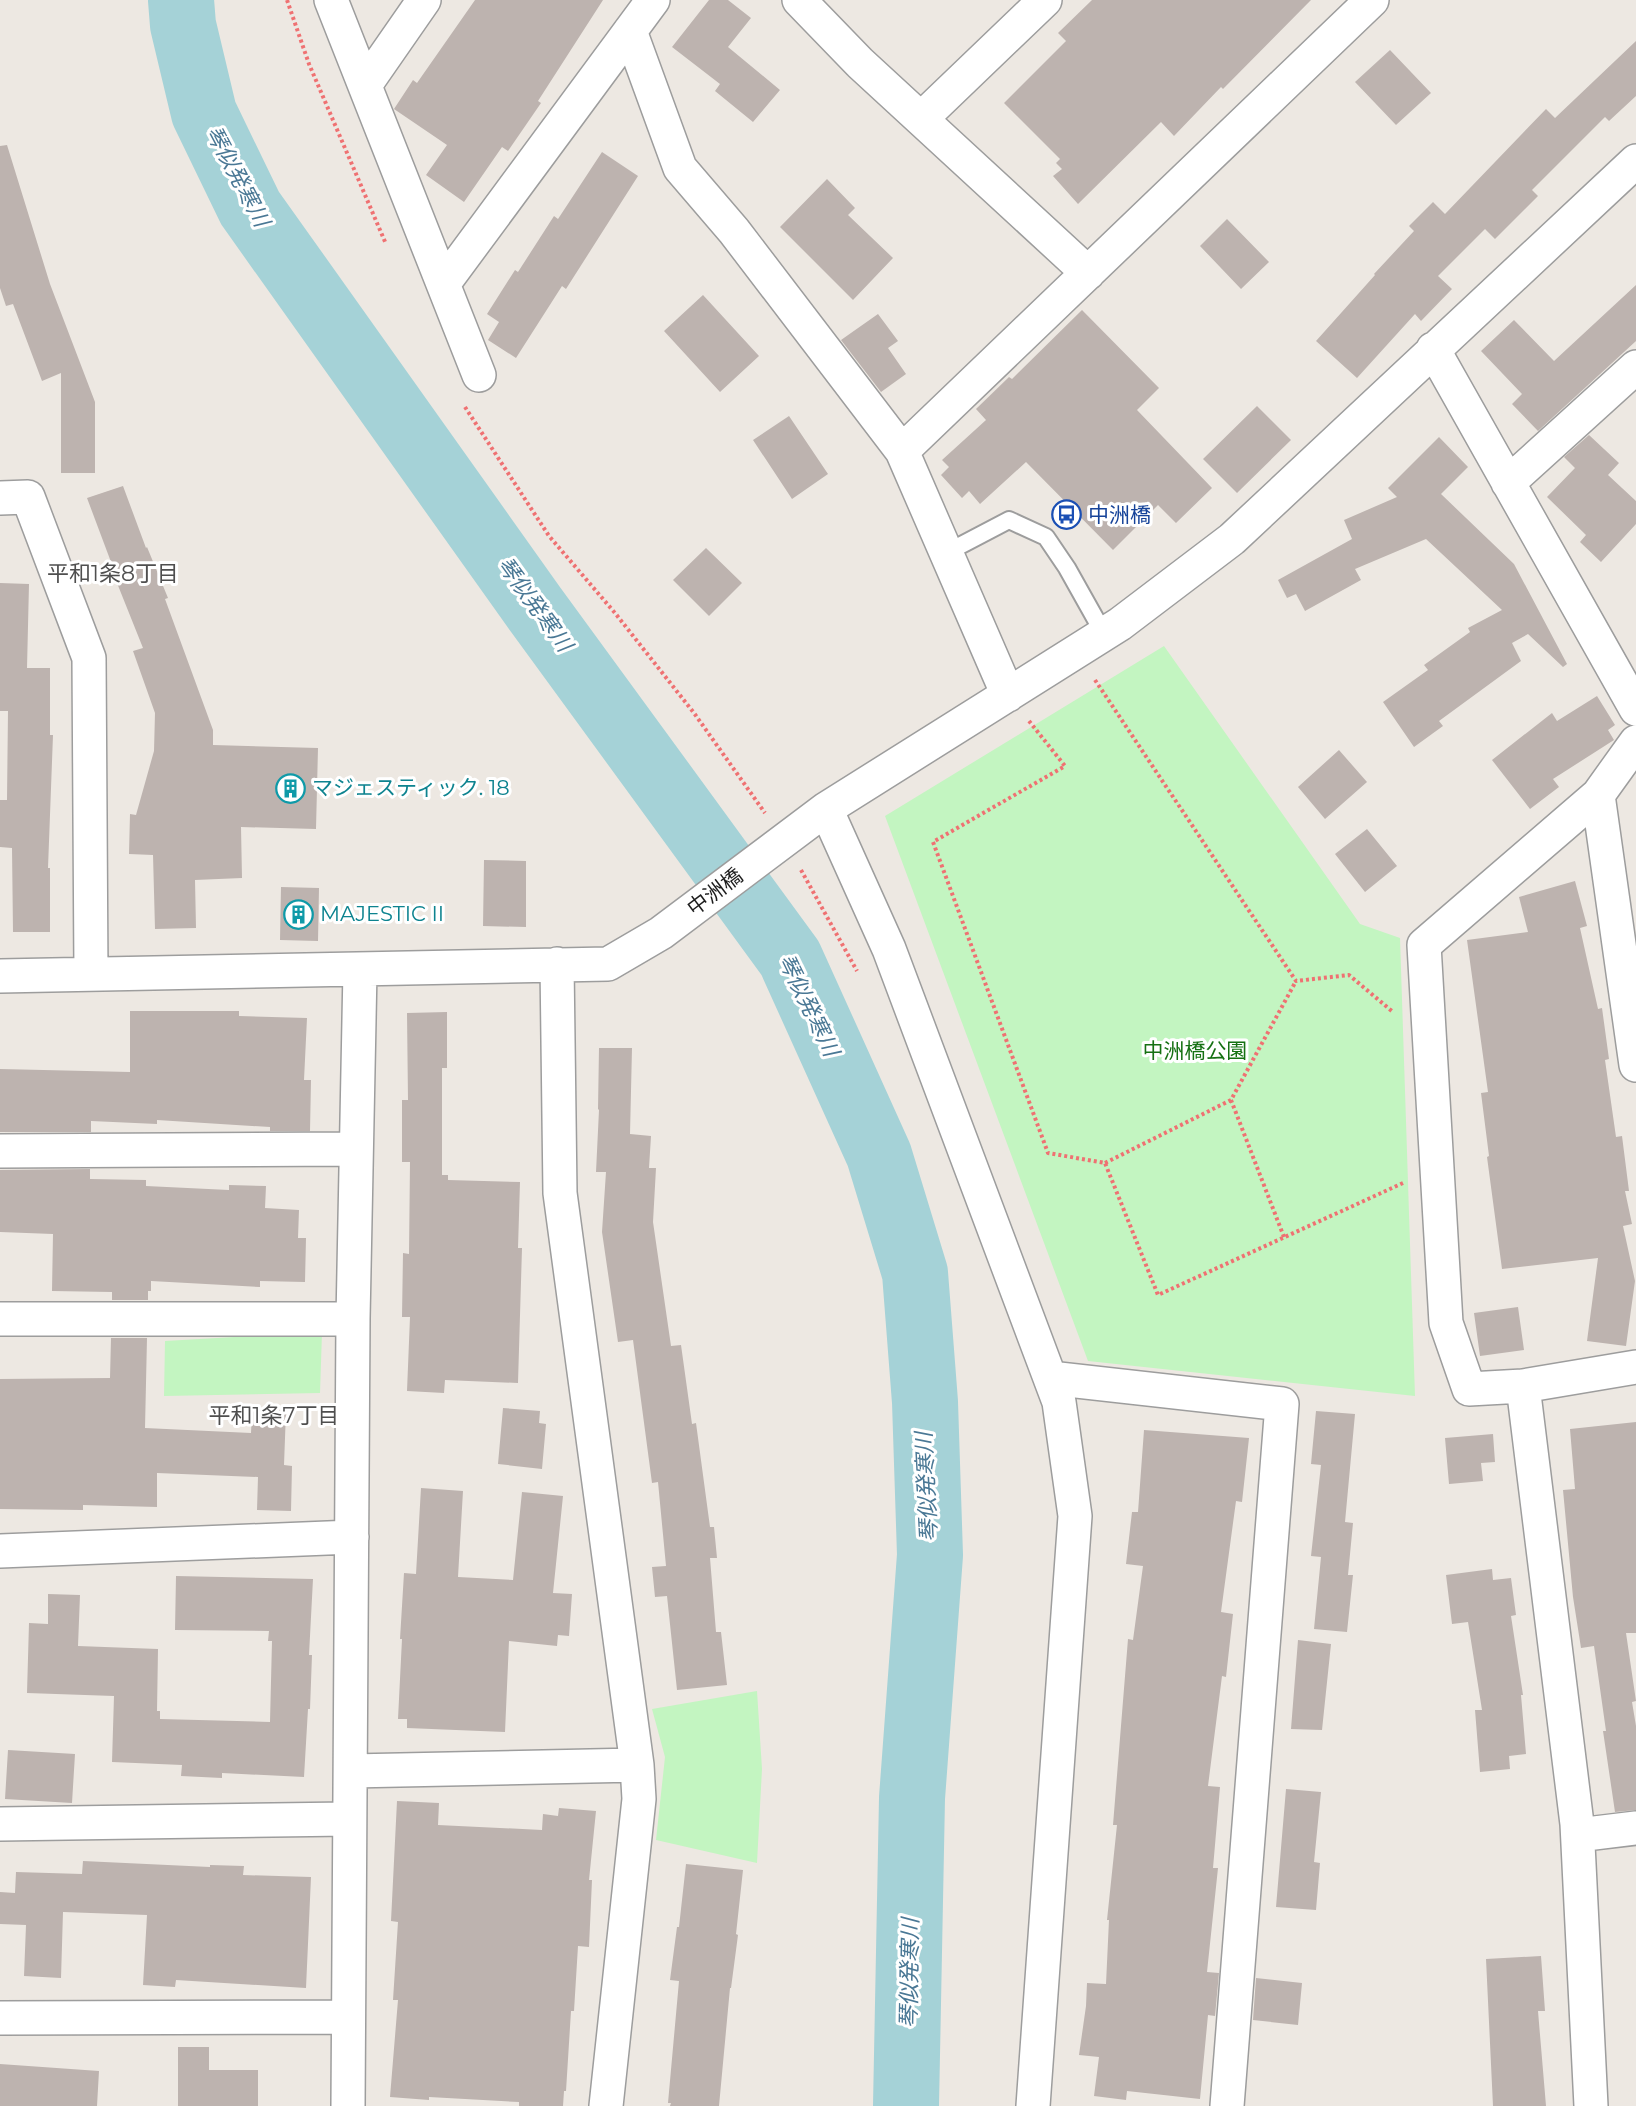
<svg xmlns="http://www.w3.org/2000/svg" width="1636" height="2106" viewBox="0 0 1636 2106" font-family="Montserrat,'Noto Sans JP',sans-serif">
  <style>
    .park { fill: #c3f5c1 }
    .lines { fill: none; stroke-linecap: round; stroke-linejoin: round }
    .river { stroke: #a5d2d7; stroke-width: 66 }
    .building { fill: #bdb3af }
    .service-casing { stroke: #9d9d9d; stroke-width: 20 }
    .minor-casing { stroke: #9d9d9d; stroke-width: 36 }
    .path { stroke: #ef7172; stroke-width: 4; stroke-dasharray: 3 3; stroke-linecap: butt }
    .service { stroke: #fff; stroke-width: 16 }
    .minor { stroke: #fff; stroke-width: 33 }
    .labels { text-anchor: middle; stroke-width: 6; stroke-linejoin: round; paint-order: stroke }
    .transit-label { font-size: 21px; fill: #164399; stroke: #fff; text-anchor: start }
    .culture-label { font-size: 21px; fill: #0d838f; stroke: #fff; text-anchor: start }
    .street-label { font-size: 21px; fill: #1c1c1c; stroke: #fff }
    .park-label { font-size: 21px; fill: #167113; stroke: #fff }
    .water-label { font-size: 22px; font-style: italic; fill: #4a7895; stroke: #fff }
    .neighbourhood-label { font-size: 22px; fill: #4f4f4f; stroke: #fff }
  </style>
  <rect width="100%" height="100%" fill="#ede8e2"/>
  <!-- park -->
  <path class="park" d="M1164,646L1360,924L1400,938L1415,1396L1088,1361L885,816Z
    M322,1332L320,1393L164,1396L165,1341Z
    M757,1691L762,1769L757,1863L656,1840L665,1757L652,1709Z"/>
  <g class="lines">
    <!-- river -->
    <path class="river" d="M181,0L183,25L204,113L250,208L533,606L790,958L879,1155L915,1273L925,1402L930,1555L912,1798L906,2106"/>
  </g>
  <!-- building -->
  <path class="building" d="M475,0H603L538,101L541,103L508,151L502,147L464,202L426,175L447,145L394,109L413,80L417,83Z
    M709,0H728L751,18L728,47L780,90L753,122L715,91L720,84L672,47Z
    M1092,0H1311L1223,89L1221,87L1174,136L1161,122L1078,204L1053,176L1062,169L1056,163L1060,159L1004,103L1066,41L1058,33Z
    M1636,41V96L1609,121L1605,117L1532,190L1538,196L1495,239L1485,229L1438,276L1452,289L1421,321L1415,314L1357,378L1316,341L1375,275L1374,274L1414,231L1409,226L1433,202L1445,214L1546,109L1555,118Z
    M1390,50L1431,93L1396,125L1355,82Z
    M7,145L50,284L95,402V473H61V373L42,381L13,304L6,306L0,288V146Z
    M602,152L638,176L566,289L562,286L516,358L488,340L499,322L487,314L515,270L518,272L554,216L558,219Z
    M827,179L855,208L848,215L893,258L853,300L780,227Z
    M1227,219L1269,262L1241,289L1200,246Z
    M1636,285V341L1538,431L1512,404L1522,394L1481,351L1514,320L1554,361Z
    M703,295L759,356L720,392L664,331Z
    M1082,310L1159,388L1137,410L1212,488L1176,523L1158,505L1113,550L1026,462L980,504L969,491L962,498L941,475L949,467L942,460L986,420L976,409L1009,377L1012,379Z
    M878,314L898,341L888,348L906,374L881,392L841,340Z
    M1257,406L1291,440L1237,493L1203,459Z
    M789,416L828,474L792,499L753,440Z
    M1589,435L1619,463L1608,475L1636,501V524L1601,562L1580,542L1586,535L1547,497L1575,468L1564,457Z
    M1439,437L1468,467L1441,494L1514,564L1567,664L1563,667L1528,634L1512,643L1521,661L1439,721L1443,726L1414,747L1383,702L1428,670L1424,665L1470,632L1468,628L1502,610L1426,539L1355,569L1361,580L1305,611L1296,594L1287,598L1278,580L1352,539L1344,520L1397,497L1388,488Z
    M123,486L146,548L147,547L168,598L165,599L213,730V745L318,748L316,829L241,827L242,878L195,880L196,928L155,929L153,855L129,854L130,814L136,815L154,751L155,713L133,651L143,648L109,563L111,562L87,498Z
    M706,548L742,583L709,616L673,580Z
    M0,583L29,584L27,668H50V735H53L48,868H50V932H13L12,848L0,847V800H7L8,711H0Z
    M1597,696L1615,725L1608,730L1614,740L1553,779L1559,787L1530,809L1492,760L1552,713L1557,721Z
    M1339,750L1367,782L1325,819L1298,787Z
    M1367,829L1397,866L1365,892L1335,854Z
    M484,860L526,861V927L483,926Z
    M1575,881L1587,926L1580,928L1598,1009L1602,1008L1609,1059L1605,1060L1616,1137L1622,1136L1629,1191H1625L1632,1224L1623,1226L1635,1281L1626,1346L1587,1341L1598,1258L1502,1269L1487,1157L1489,1156L1481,1093L1488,1092L1467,940L1528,932L1519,897Z
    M281,887L319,888L318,941L280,940Z
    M130,1011H239V1016L307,1018L304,1080H311L310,1131H270V1127L157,1120V1124L91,1121V1132H0V1069L130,1072Z
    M447,1012V1068H442V1175H448V1180L520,1182L518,1248H522L518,1383L445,1380L444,1393L407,1391L410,1317H402L403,1253L409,1254L410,1162H402V1100H408L407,1013Z
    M599,1048H632L630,1134L651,1136L649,1168H656L653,1222L671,1346L681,1345L692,1424L696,1423L710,1527H714L717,1558H710L716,1632H721L727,1685L677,1690L667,1596L655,1597L652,1567L666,1566L658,1482L652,1483L633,1340L618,1342L602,1232L606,1172H596L599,1110L598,1109Z
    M90,1169V1179L146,1180V1186L229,1190V1185L266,1186L265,1208L299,1210L298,1238H306L305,1282L260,1281V1287L151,1281V1291H148V1300H112V1292L52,1291L53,1234L0,1232V1170Z
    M1518,1307L1524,1350L1480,1356L1474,1313Z
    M111,1338H147L145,1428L251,1433L252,1410L286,1411L284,1465L292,1466L291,1511L257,1510L258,1477L157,1473V1507L83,1505V1510L0,1509V1379L110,1378Z
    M503,1408L540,1411L539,1423L546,1424L542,1469L498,1464Z
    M1316,1411L1355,1414L1345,1522L1353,1523L1348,1575H1353L1347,1632L1314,1629L1321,1557L1311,1556L1321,1465L1311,1464Z
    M1636,1422V1633H1626L1636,1701L1632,1702L1636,1726V1810L1615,1812L1603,1731H1606L1594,1646L1581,1648L1573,1597L1563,1490L1575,1489L1570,1429Z
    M1144,1430L1249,1438L1242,1502L1236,1501L1221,1612L1233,1614L1226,1677L1222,1676L1208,1786L1220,1787L1213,1868H1218L1207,1972L1219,1973L1215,2016L1208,2015L1200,2099L1127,2091L1126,2100L1094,2096L1099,2057L1079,2055L1086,2006L1087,1983L1106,1984L1109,1920H1107L1117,1825H1113L1128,1639L1133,1640L1143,1566L1126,1564L1132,1512H1138Z
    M1493,1434L1495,1462L1481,1463L1483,1481L1449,1484L1445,1438Z
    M421,1488L463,1491L458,1577L513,1580L522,1492L563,1496L553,1593L572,1594L569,1636L558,1635L557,1646L509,1641L505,1732L407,1728V1719H398L402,1639H400L404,1573L416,1574Z
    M1492,1569L1493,1580L1511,1578L1516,1615L1511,1616L1523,1695H1521L1526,1754L1509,1756L1510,1769L1480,1772L1475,1710H1482L1468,1622L1452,1624L1446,1575Z
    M176,1576L313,1579L309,1655H312L310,1709H308L304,1777L222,1773V1778L181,1776L182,1765L112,1762L114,1696L27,1693L29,1623L48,1624V1594L80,1595L78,1646L158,1649L157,1711H160V1719L270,1722L272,1641H268L269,1631L175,1630Z
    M1298,1640L1331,1644L1322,1730L1291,1729Z
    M8,1750L75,1754L72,1803L5,1799Z
    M1286,1789L1321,1792L1314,1862L1320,1863L1316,1910L1276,1907Z
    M397,1801L439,1803L438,1825L542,1830L543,1814L558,1816L559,1808L596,1811L589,1880H592L589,1947L578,1946L574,2011H571L566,2091H564L563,2106H519V2102L429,2097V2100L390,2097L398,2000H393L398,1922L391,1921Z
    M83,1861L210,1867V1865L244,1866L243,1875L311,1877L306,1988L176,1980L175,1987L143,1985L147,1915L63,1912L61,1978L24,1976L26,1925L0,1924V1892L15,1893L16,1872L82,1874Z
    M686,1864L743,1870L736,1934L738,1935L731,1988H730L719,2106H670L671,2103H668L679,1981L670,1980L677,1927H679Z
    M1541,1956L1545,2011H1538L1546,2106H1493L1486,1959Z
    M1256,1978L1302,1983L1298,2025L1253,2020Z
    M178,2047H209V2070H258V2106H178Z
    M0,2064L99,2071L97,2106H0Z"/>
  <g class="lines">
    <defs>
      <path id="service" d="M946,553L1009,520L1046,537L1067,568L1104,634"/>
      <path id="minor" d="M331,0L479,375
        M799,0L860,63L1088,273
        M630,31L680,168L734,231L902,451L1008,695
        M365,85L424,0
        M921,119L1045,0
        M444,283L653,0
        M1433,349L1636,709
        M902,451L1372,0
        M1508,483L1636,367
        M0,498L28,497L89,658L91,974
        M1636,742L1598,795L1424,945L1446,1323L1469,1389L1523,1386L1636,1367
        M1598,795L1636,1065
        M826,809L889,949L1059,1402L1075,1516L1033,2106
        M557,964L560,1193L637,1765L639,1799L606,2106
        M0,976L608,964L661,933L826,809L1120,624L1232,539L1636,161
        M0,1151L356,1149
        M0,1319H353
        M1050,1378L1282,1404L1227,2106
        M1523,1386L1577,1824L1591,2106
        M0,1551L352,1537
        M351,1771L637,1765
        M0,1824L348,1819
        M1578,1835L1636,1828
        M0,2018L348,2017
        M348,2106L353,1319L360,970"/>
    </defs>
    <!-- service casing -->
    <use href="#service" class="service-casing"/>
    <!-- minor casing -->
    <use href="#minor" class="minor-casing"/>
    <!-- path -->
    <path class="path" d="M287,0L309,64L386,244
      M465,407L549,536L615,613L694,713L765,813
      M1095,680L1296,981L1349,975L1393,1012
      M1029,721L1065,766L933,842L1048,1153L1105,1163L1158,1295L1403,1183
      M801,870L857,971
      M1105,1163L1231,1100
      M1284,1237L1231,1100L1296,981"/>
    <!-- service -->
    <use href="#service" class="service"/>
    <!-- minor -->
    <use href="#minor" class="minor"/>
  </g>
  <!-- icons -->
  <defs>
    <symbol id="bus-ring" viewBox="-11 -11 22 22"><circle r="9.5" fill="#fff" stroke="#1a4fb4" stroke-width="1.5"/><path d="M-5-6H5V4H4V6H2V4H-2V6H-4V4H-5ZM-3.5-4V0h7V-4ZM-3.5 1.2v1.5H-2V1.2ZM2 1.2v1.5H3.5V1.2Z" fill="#1a4fb4"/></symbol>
    <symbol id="building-ring" viewBox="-11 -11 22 22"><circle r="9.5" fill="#fff" stroke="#0f9aa8" stroke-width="1.5"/><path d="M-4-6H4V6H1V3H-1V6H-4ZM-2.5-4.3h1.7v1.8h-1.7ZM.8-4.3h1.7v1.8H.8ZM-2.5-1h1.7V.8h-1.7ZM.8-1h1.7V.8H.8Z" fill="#0f9aa8"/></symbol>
  </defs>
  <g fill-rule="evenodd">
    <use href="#bus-ring" x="1050" y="498" width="33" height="33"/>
    <use href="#building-ring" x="274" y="772" width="33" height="33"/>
    <use href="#building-ring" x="282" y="898" width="33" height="33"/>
  </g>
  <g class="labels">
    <!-- transit labels -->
    <g class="transit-label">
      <text x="1088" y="522">中洲橋</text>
    </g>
    <!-- culture labels -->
    <g class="culture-label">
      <text x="312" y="795">マジェスティック. 18</text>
      <text x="320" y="921">MAJESTIC II</text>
    </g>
    <!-- street labels -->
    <g class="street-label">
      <text transform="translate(715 892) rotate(-37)" y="7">中洲橋</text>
    </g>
    <!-- park labels -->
    <g class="park-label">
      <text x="1195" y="1058">中洲橋公園</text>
    </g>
    <!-- water labels -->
    <g class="water-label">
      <text transform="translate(238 176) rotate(62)" y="8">琴似発寒川</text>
      <text transform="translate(535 604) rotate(54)" y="8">琴似発寒川</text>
      <text transform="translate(809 1005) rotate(64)" y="8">琴似発寒川</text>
      <text transform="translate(926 1487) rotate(-93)" y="8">琴似発寒川</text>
      <text transform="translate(909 1973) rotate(-89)" y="8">琴似発寒川</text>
    </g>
    <!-- neighbourhood labels -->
    <g class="neighbourhood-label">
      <text x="113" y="581">平和1条8丁目</text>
      <text x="274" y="1423">平和1条7丁目</text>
    </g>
  </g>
</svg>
